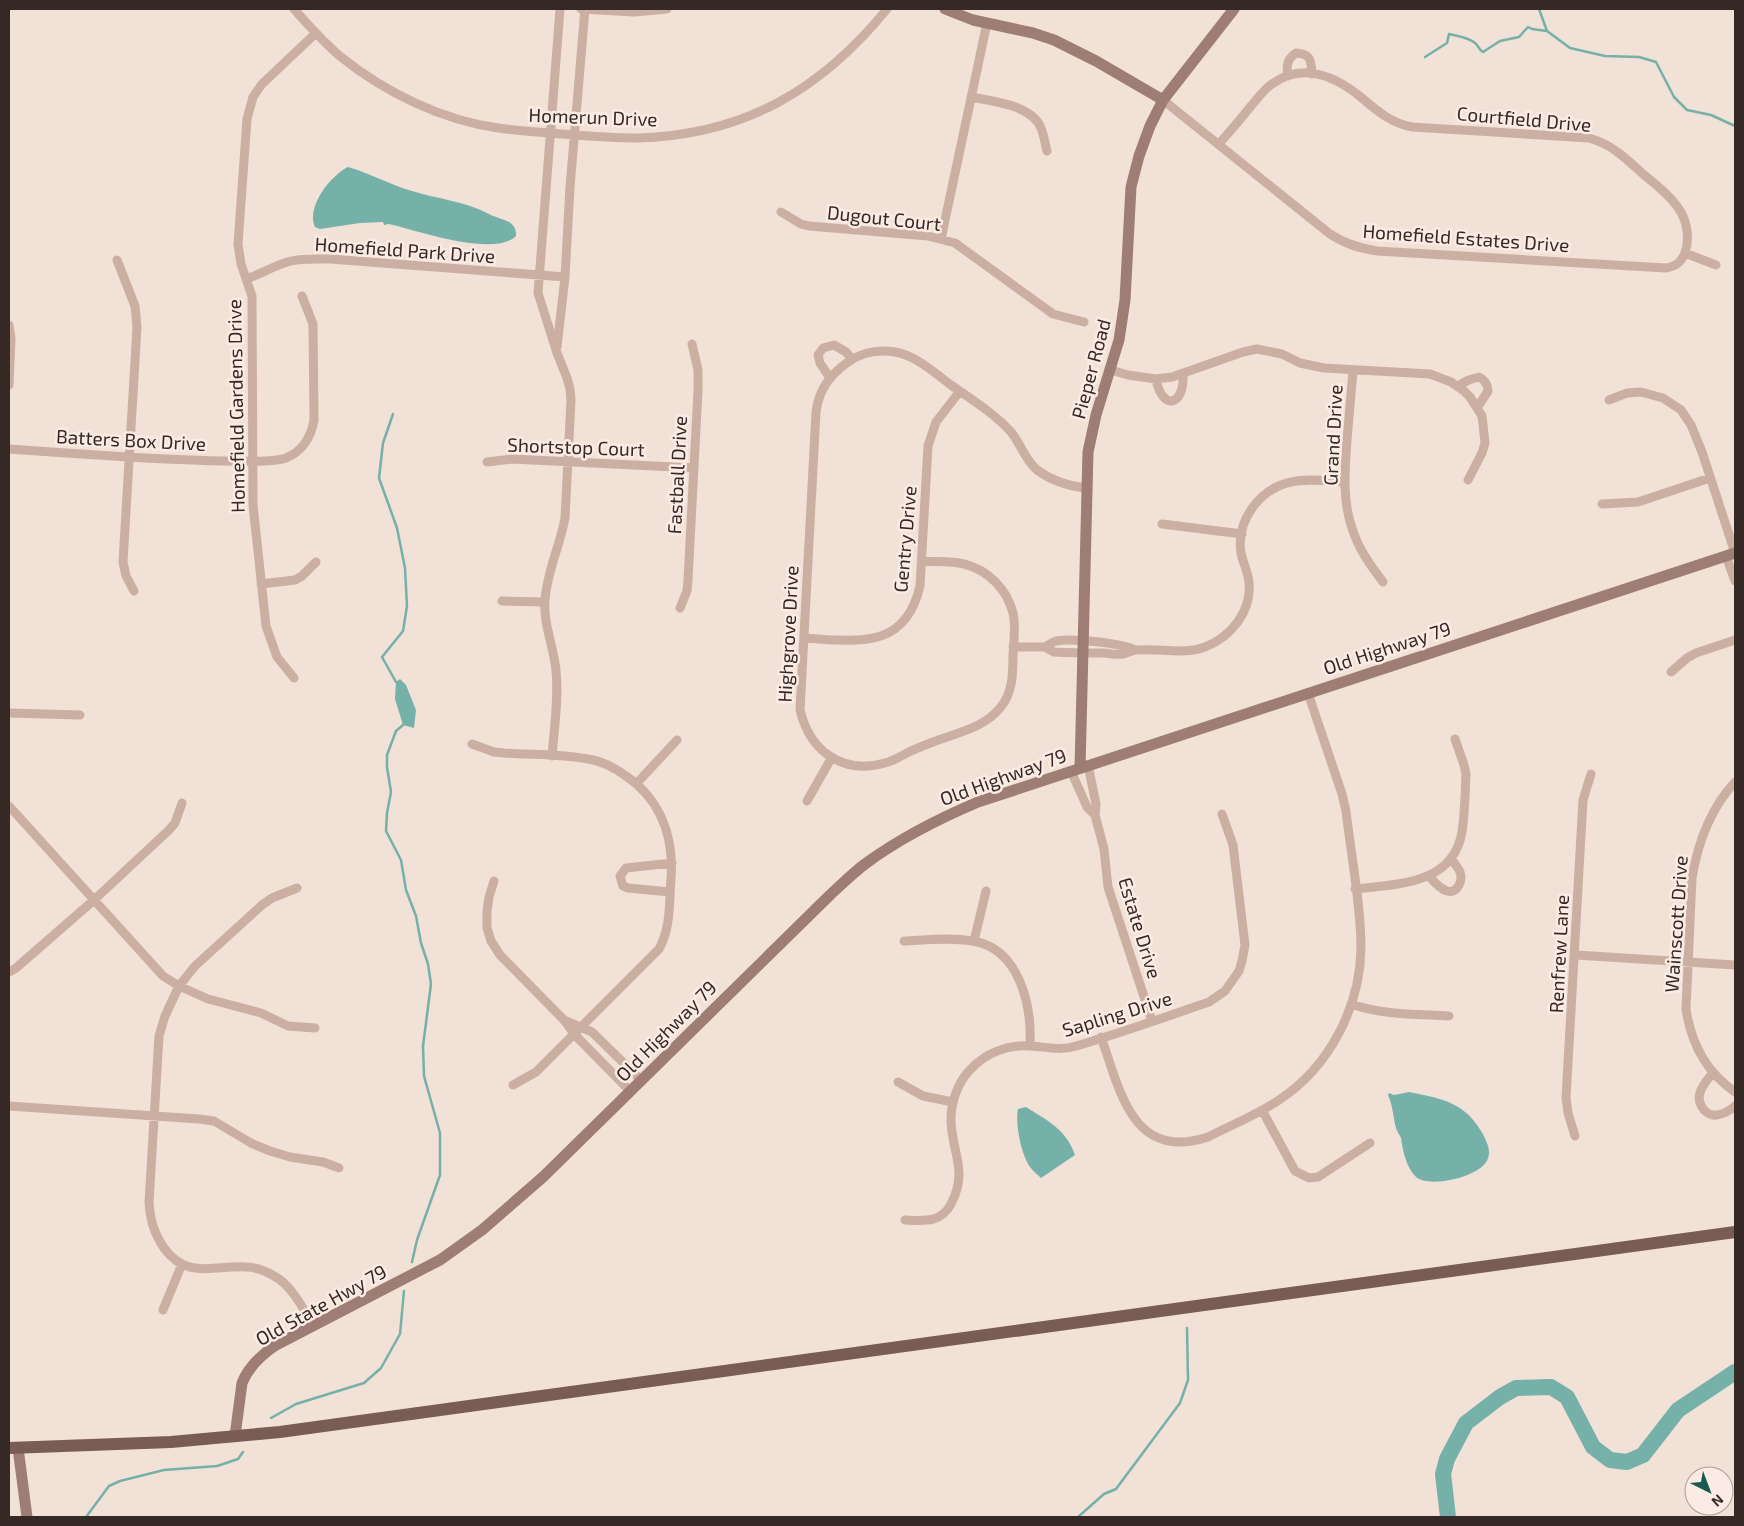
<svg xmlns="http://www.w3.org/2000/svg" width="1744" height="1526" viewBox="0 0 1744 1526" font-family="'Exo 2',sans-serif">
  <style>
    .water { fill: #75b1a9 }
    .lines { fill: none; stroke-linecap: round; stroke-linejoin: round }
    .stream { stroke: #75b1a9; stroke-width: 2.5 }
    .river { stroke: #75b1a9; stroke-width: 16 }
    .street { stroke: #cbafa3; stroke-width: 9 }
    .secondary { stroke: #9e7d74; stroke-width: 11 }
    .primary { stroke: #785c55; stroke-width: 12 }
    .labels { text-anchor: middle; stroke-width: 5; stroke-linejoin: round; paint-order: stroke }
    .street-label { font-size: 19px; fill: #352825; stroke: #faece4 }
  </style>
  <rect width="100%" height="100%" fill="#f2e1d7"/>
  <!-- water -->
  <path class="water" d="M348,167C370,173 390,185 412,191C438,199 464,201 489,214C499,220 517,219 516,236C494,258 416,230 389,224L384,225L383,222L360,223L320,229L315,227C306,207 330,176 348,167Z
    M400,679L406,685L416,710L414,728L403,725L395,699L396,682Z
    M1409,1092C1443,1099 1466,1102 1484,1136C1487,1143 1491,1151 1488,1158C1484,1176 1430,1189 1416,1177C1406,1167 1403,1151 1401,1138C1400,1135 1397,1132 1396,1128C1393,1117 1393,1106 1388,1095L1389,1093L1394,1095Z
    M1026,1107C1048,1121 1066,1129 1075,1155L1041,1178C1038,1175 1033,1171 1030,1167C1021,1154 1015,1123 1018,1109Z"/>
  <g class="lines">
    <!-- stream -->
    <path class="stream" d="M1539,9L1547,31L1570,48L1605,56L1639,57L1656,62L1674,97L1687,110L1711,115L1735,126
      M1425,57L1447,43L1449,34C1457,36 1468,37 1475,43C1479,46 1478,49 1483,52L1500,41L1519,37L1528,27L1532,29L1547,31
      M393,414L383,443L379,478L397,528L405,568L407,606L403,631L382,657L396,682
      M403,725L396,731L387,755V767L391,792L387,813L386,831L401,860L406,890L416,916L421,943L428,964L431,984L423,1046L424,1076L440,1133V1175L417,1240L412,1262
      M271,1418L296,1404L364,1383L381,1368L400,1334L404,1291
      M86,1517L109,1486L120,1481L164,1470L217,1466L238,1459L243,1452
      M1078,1517L1104,1494L1116,1489L1180,1403L1188,1380L1187,1328"/>
    <!-- river -->
    <path class="river" d="M1448,1517L1443,1474L1447,1459L1466,1423L1500,1397L1516,1388L1551,1387L1567,1397L1593,1447L1610,1460L1627,1462L1643,1455L1678,1410L1735,1372"/>
    <!-- street -->
    <path class="street" d="M294,9C309,26 324,43 341,57C386,93 442,120 498,128C519,131 541,132 562,134C587,136 613,138 638,138C744,135 821,90 887,9
      M581,9L634,12L667,9
      M1288,76C1286,66 1287,59 1296,53C1311,54 1311,60 1312,74
      M971,97C992,101 1032,105 1041,128C1044,135 1045,144 1047,151
      M1163,100L1330,234C1345,244 1359,248 1377,251L1666,268C1677,266 1681,262 1685,253L1716,265
      M1219,144C1230,131 1241,119 1251,106C1258,98 1264,89 1272,84C1301,63 1332,75 1357,94C1374,108 1389,123 1412,127L1589,138C1599,141 1608,145 1616,151C1626,158 1634,166 1643,174C1655,184 1670,195 1679,209C1687,221 1690,238 1685,253
      M781,212L801,224L809,226L928,236L955,243L1053,314L1084,322
      M941,239L987,23
      M117,260L135,306L137,327L123,562L126,576L134,591
      M246,279C261,274 275,265 291,261C304,258 317,259 330,259L565,277
      M9,325L11,339L9,385
      M557,347L565,277L570,187L585,9
      M1111,370L1128,375L1156,379L1172,377L1243,352L1257,349L1282,354L1300,363L1324,368L1430,374L1451,382L1464,391L1470,397L1482,416L1485,443L1482,453L1468,480
      M1353,371C1351,394 1349,417 1347,440C1345,470 1342,499 1352,528C1358,548 1370,565 1383,582
      M830,378L820,363L818,355L823,348L834,345L846,352L852,359
      M1156,379C1162,411 1185,407 1183,373
      M1458,387C1464,381 1471,379 1479,377C1485,380 1488,384 1488,391L1477,408
      M1609,400L1627,393L1641,392L1663,398L1681,410L1691,425L1702,452L1735,553
      M9,449C81,454 153,460 226,461C241,461 272,463 286,458C303,451 311,437 314,420L313,324L302,296
      M487,462L512,459L694,468
      M1602,504L1638,502L1710,478
      M1162,524L1242,534
      M1726,556L1735,581
      M923,561C936,562 951,561 964,564C988,570 1007,589 1013,613C1016,626 1014,641 1013,654C1013,673 1013,693 1000,708C984,728 956,733 933,742C925,745 917,748 909,752C901,756 893,761 885,763C842,775 810,751 800,710L816,412C819,389 830,375 848,362C863,351 886,348 903,354C921,360 936,374 951,385C971,399 995,414 1011,432C1021,444 1025,460 1037,470C1052,481 1068,486 1086,488
      M261,584L295,580L302,576L316,562
      M502,601L544,602
      M680,608L687,591L688,580L698,391V370L692,344
      M804,638C856,641 905,651 920,586L928,446L936,422L960,391
      M1013,647H1045L1054,652C1071,653 1087,653 1104,653C1110,654 1117,655 1123,654C1128,653 1132,650 1137,650C1159,648 1185,655 1205,647C1231,637 1252,611 1249,582C1248,572 1243,563 1241,553C1236,521 1259,489 1291,482C1307,478 1327,481 1344,482
      M1045,647C1048,645 1052,642 1056,641C1072,638 1121,643 1135,650
      M1671,672L1687,658L1696,653L1735,640
      M294,678L277,657L266,626L253,505L252,296L241,264L238,244L247,119L253,97L262,84L316,33
      M9,713L80,715
      M472,744L494,752L504,753C532,755 561,754 588,759C602,761 615,768 626,776C661,800 674,837 671,879C669,904 671,927 659,949L536,1072L513,1085
      M552,756C554,729 559,698 556,671C554,647 543,624 545,600C547,571 560,546 565,518L571,400L570,389L567,378L557,353L538,293L560,9
      M1088,765L1096,804L1095,815L1104,849L1108,887L1152,1021
      M1071,771L1087,807L1095,815
      M1735,782C1710,809 1698,842 1692,878L1686,1009C1691,1043 1706,1072 1735,1092
      M637,783L677,740
      M807,801L832,757
      M9,806L163,976L179,986L208,999L261,1013L288,1026L315,1028
      M1429,876C1434,882 1440,889 1447,891C1458,894 1463,880 1460,872C1458,867 1453,862 1451,858
      M494,881L489,897L487,911V928L491,941L500,955L564,1020L574,1034L630,1091
      M297,888L272,898L262,905L195,966L179,986L165,1016L159,1036L149,1202C150,1220 154,1233 164,1248C187,1280 215,1265 246,1267C257,1267 270,1273 279,1279C294,1290 303,1309 313,1325
      M1355,889C1397,884 1453,885 1462,832C1465,813 1465,793 1466,774L1464,765L1455,739
      M670,892L628,888L623,886L620,876L626,868L672,863
      M904,941C926,940 950,937 973,941C1020,949 1032,1006 1030,1046
      M974,941L986,891
      M1576,955L1735,965
      M9,972L16,968L94,900L169,830L175,823L182,803
      M1351,1004C1383,1015 1415,1014 1449,1016
      M564,1020L592,1032L641,1080
      M1101,1037C1120,1090 1132,1162 1208,1137C1231,1125 1257,1115 1279,1100C1329,1067 1360,1008 1361,948C1361,905 1351,855 1346,811L1342,794L1308,693
      M1713,1073C1708,1079 1702,1085 1700,1093C1697,1102 1703,1113 1713,1115C1720,1116 1730,1111 1735,1106
      M898,1082L923,1096L953,1102
      M9,1106L199,1119L214,1121L251,1143L270,1151L290,1157L323,1162L339,1168
      M1262,1110L1295,1171L1309,1178L1318,1177L1370,1143
      M1575,1136L1568,1113L1566,1098L1583,800L1591,774
      M905,1220C925,1221 941,1223 951,1204C969,1170 951,1152 951,1119C951,1102 958,1082 970,1070C985,1053 1008,1044 1031,1046C1046,1047 1061,1051 1076,1046C1121,1033 1165,1017 1209,1002L1225,991L1239,971L1242,961L1245,945L1233,845L1222,814
      M163,1310L182,1264"/>
    <!-- secondary -->
    <path class="secondary" d="M945,9L973,20L1033,33L1054,40L1096,61L1163,100
      M1080,768L1088,452L1096,415L1119,340L1125,300L1131,187L1139,156L1150,126L1163,100L1234,9
      M235,1436L242,1383C249,1366 261,1355 276,1345L440,1260L482,1230L543,1177L830,895C842,884 853,873 865,864C900,838 938,819 978,802L1735,553
      M18,1448L27,1517"/>
    <!-- primary -->
    <path class="primary" d="M9,1448L171,1442L280,1432L1735,1232"/>
  </g>
  <g class="labels">
    <!-- street labels -->
    <g class="street-label">
      <text transform="translate(593 117) rotate(2)" y="7">Homerun Drive</text>
      <text transform="translate(1524 119) rotate(5)" y="7">Courtfield Drive</text>
      <text transform="translate(884 218) rotate(6)" y="7">Dugout Court</text>
      <text transform="translate(1466 238) rotate(4)" y="7">Homefield Estates Drive</text>
      <text transform="translate(405 250) rotate(4)" y="7">Homefield Park Drive</text>
      <text transform="translate(1091 369) rotate(-75)" y="7">Pieper Road</text>
      <text transform="translate(236 406) rotate(-91)" y="7">Homefield Gardens Drive</text>
      <text transform="translate(1333 435) rotate(-87)" y="7">Grand Drive</text>
      <text transform="translate(131 440) rotate(3)" y="7">Batters Box Drive</text>
      <text transform="translate(576 447) rotate(2)" y="7">Shortstop Court</text>
      <text transform="translate(677 475) rotate(-87)" y="7">Fastball Drive</text>
      <text transform="translate(905 539) rotate(-85)" y="7">Gentry Drive</text>
      <text transform="translate(788 634) rotate(-87)" y="7">Highgrove Drive</text>
      <text transform="translate(1387 648) rotate(-18)" y="7">Old Highway 79</text>
      <text transform="translate(1003 777) rotate(-20)" y="7">Old Highway 79</text>
      <text transform="translate(1676 924) rotate(-86)" y="7">Wainscott Drive</text>
      <text transform="translate(1140 928) rotate(73)" y="7">Estate Drive</text>
      <text transform="translate(1559 954) rotate(-87)" y="7">Renfrew Lane</text>
      <text transform="translate(1117 1014) rotate(-17)" y="7">Sapling Drive</text>
      <text transform="translate(666 1031) rotate(-45)" y="7">Old Highway 79</text>
      <text transform="translate(321 1305) rotate(-29)" y="7">Old State Hwy 79</text>
    </g>
  </g>
  <!-- border -->
  <rect width="1744" height="1526" fill="none" stroke="#352825" stroke-width="20"/>
  <!-- north arrow -->
  <g transform="translate(1709 1491) rotate(138)"><circle r="24" fill="#faece4" stroke="#ab9e98"/>
  <path d="M0-4L9 19L0 12L-9 19Z" fill="#195952"/>
  <text y="-8" font-size="14" font-weight="bold" text-anchor="middle" fill="#352825">N</text>
  </g>
</svg>
